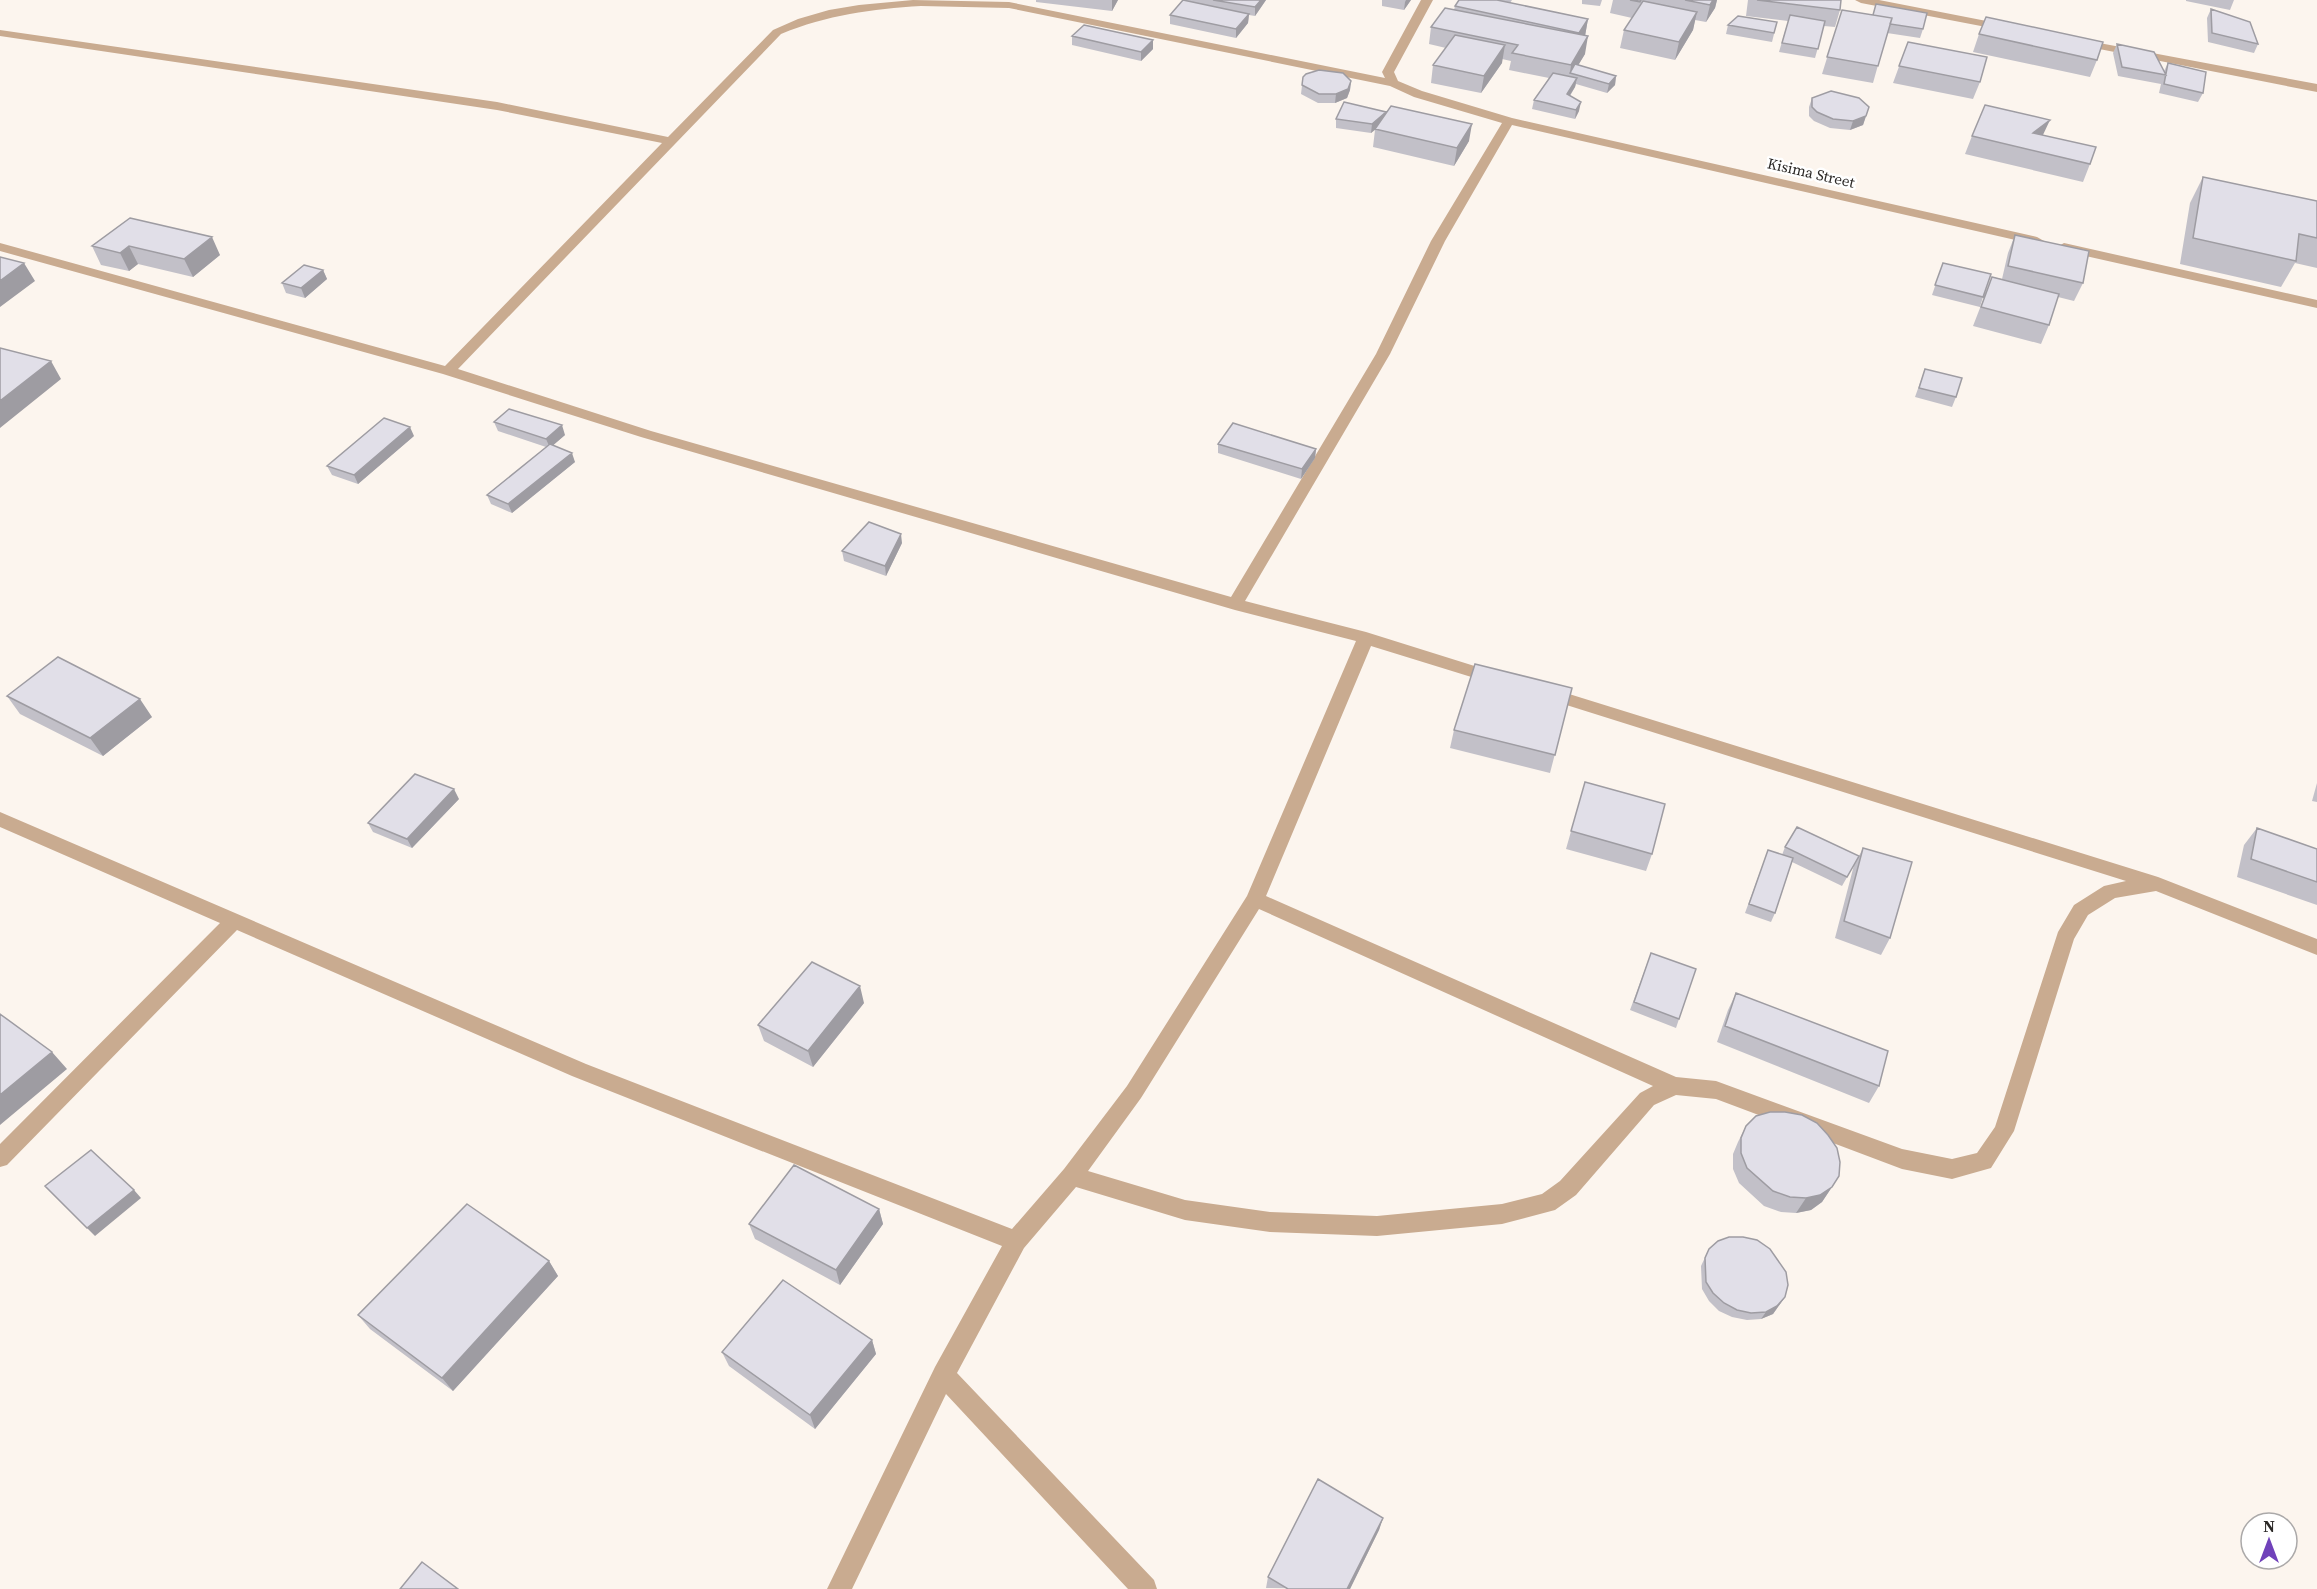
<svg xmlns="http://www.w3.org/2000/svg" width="2317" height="1589" viewBox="0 0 2317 1589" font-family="'Source Serif 4',serif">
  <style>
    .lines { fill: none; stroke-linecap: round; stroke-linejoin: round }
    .minor { fill: #c9ab90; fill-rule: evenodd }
    .wall { fill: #c2c0c8 }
    .shaded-wall { fill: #9e9ca2 }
    .building { fill: #e1dfe8; stroke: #9e9ca2; stroke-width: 1.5 }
    .labels { text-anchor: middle; stroke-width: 5; stroke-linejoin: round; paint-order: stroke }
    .far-street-label { font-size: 15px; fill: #2c2927; stroke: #fff }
  </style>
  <rect width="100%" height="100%" fill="#fcf5ee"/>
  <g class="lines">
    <!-- minor -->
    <path class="minor" d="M913,0L1009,2L1385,78L1382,72L1421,0H1433L1394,72L1398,81L1422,91L1512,118L2037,237L2044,241L2037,245L1512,125L1445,241L1390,354L1245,601L1366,632L1500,674L1502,678L1500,682L1494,684L1371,646L1266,896L1676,1077L1716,1081L1902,1149L1952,1159L1977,1153L1995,1127L2058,932L2074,905L2104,886L2126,881L1541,697L1538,693L1541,689L1547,687L1553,689L2158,877L2317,939V955L2156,891L2115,898L2088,915L2074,939L2014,1131L1991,1168L1952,1179L1902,1169L1716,1099L1676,1095L1654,1105L1576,1195L1555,1210L1502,1224L1377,1236L1270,1232L1185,1220L1076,1187L1024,1248L957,1373L1154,1580L1157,1589H1128L946,1394L852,1589H827L935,1367L1002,1246L572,1076L237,930L7,1165L0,1167V1144L220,923L0,827V812L586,1064L1012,1229L1064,1169L1127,1086L1247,896L1356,641L1235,610L641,437L443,374L0,251V243L445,366L662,143L497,110L0,36V30L497,102L668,137L773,30L798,19L829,10L859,5ZM921,6L1009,8L1390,86L1414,97L1502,123L1431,241L1376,354L1231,597L651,431L458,369L781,34C827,15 872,9 921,6ZM1259,909L1653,1086L1640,1093L1560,1181L1542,1194L1502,1204L1377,1216L1270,1212L1185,1200L1088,1171L1141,1098Z
      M1855,0H1879L2007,25L2013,28L2007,31L1861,3Z
      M2078,39L2317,84V92L2074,44V40Z
      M2064,243L2317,300V308L2059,250L2057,247Z"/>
  </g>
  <!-- wall -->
  <path class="wall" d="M1036,0H1118L1112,11L1036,2Z
    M1187,0H1266L1255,16L1249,15L1248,23L1236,38L1170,24V15Z
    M1382,0H1411L1404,10L1382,6Z
    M1459,0H1512L1510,3L1588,19L1585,36V54L1578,65L1616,76L1615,85L1607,93L1576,84L1575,87L1570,96L1579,111L1575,119L1532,109L1534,100L1549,78L1509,70L1511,61L1502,59V63L1481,93L1431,83L1433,65L1446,48L1429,44L1431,27L1454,10L1455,6Z
    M1582,0H1602L1600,6L1582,4Z
    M1613,0H1717L1715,8L1706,22L1695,20L1693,30L1675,60L1620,48L1624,30L1632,18L1610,13Z
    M1748,0H1841L1840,10L1835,27L1824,26L1815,58L1779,52L1788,21L1746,16Z
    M2186,0H2234L2230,10L2186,1Z
    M2211,9L2258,44L2254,53L2208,42L2207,18Z
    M1842,10L1923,29L1920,38L1887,33L1873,83L1822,74Z
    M1777,22L1772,42L1726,34L1728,25Z
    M1979,34L2097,60L2090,77L1973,52Z
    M1072,36L1153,49L1141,61L1072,45Z
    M1908,42L1980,82L1973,99L1893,83Z
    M2117,44L2164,71L2168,63L2203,93L2198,102L2159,93L2161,84L2118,76L2113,53Z
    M1303,77L1351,81L1350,90L1347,98L1335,103H1318L1301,94Z
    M1812,98L1869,107L1863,125L1850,130L1830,128L1814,121L1809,116V107Z
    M1386,112L1385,115L1469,141L1454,166L1373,147L1375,130L1371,133L1336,128V119Z
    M2043,135L2090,164L2083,182L1965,154L1972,136Z
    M2203,177L2317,201V268L2295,263L2281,287L2180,264L2190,203Z
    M130,218L220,255L193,277L138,264L129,271L101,265L92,246Z
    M2015,235L2083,283L2074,301L2058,297L2049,325L2041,344L1973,326L1992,277L2002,279L2008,253Z
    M1943,263L1983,297L1980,307L1932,295Z
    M323,270L327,279L305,298L286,293L282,283Z
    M1925,369L1956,397L1952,407L1915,397Z
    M494,422L565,435L553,445L575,462L512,513L491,504L487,495L546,447L498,431Z
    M414,436L358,484L332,475L327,466Z
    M1218,444L1316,449L1315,458L1301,479L1218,453Z
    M902,543L886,576L844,561L842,551Z
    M1572,688L1550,773L1450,748L1454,730Z
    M7,696L152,717L103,756L20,714Z
    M1585,782L1652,854L1646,871L1566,849Z
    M2317,783V802L2312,801Z
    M459,799L412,848L373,832L368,823Z
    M2257,828L2317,849V905L2237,877L2244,845Z
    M1785,847L1859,856L1863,848L1890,938L1881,955L1835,938L1854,865L1842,886L1792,862L1775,913L1771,922L1745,913L1768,850L1782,855Z
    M1651,953L1679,1019L1676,1028L1630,1010Z
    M1736,993L1879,1086L1869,1103L1717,1042L1728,1010Z
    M864,1003L813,1067L764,1041L758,1025Z
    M1746,1126L1839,1176L1822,1202L1811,1210L1796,1213L1781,1212L1764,1206L1739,1183L1733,1169V1154L1738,1142Z
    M879,1209L883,1224L840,1285L755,1239L749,1224Z
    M1709,1249L1785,1297L1773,1314L1761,1319L1747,1320L1732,1317L1719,1311L1709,1301L1702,1289L1701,1266Z
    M549,1261L558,1276L453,1391L370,1329L358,1315Z
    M872,1340L876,1354L815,1429L729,1366L722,1352Z
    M1383,1518L1379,1530L1350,1589L1266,1588L1268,1577Z"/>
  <!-- shaded-wall -->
  <path class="shaded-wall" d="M1112,0H1118L1112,11Z
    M1261,0H1266L1255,16V7Z
    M1406,0H1411L1404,10L1405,2Z
    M1713,0H1717L1715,8L1706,22L1710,5Z
    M1697,12L1693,30L1675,60L1679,42Z
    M1249,14L1248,23L1236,38V29Z
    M1588,19L1585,36L1576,50L1579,33Z
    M1588,36L1585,54L1573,74L1570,73L1571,65Z
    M1153,40V49L1141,61V52Z
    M1505,45L1502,63L1481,93L1484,76Z
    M1616,76L1615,85L1607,93L1609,84Z
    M1577,78L1575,87L1565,103L1567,94Z
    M1351,81L1350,90L1347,98L1335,103L1336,94Z
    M1581,102L1579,111L1575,119L1576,110Z
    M1386,112L1385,121L1371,133L1372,124Z
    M1866,116L1863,125L1850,130L1853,121Z
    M2050,120L2042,137L2033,133Z
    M1472,124L1469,141L1454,166L1457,148Z
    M212,237L220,255L193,277L184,259Z
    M129,246L138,264L129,271L120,253Z
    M24,263L35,281L0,307V281Z
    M323,270L327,279L305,298L301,288Z
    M51,361L61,379L0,428V401Z
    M562,425L565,435L550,448L546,439Z
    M410,427L414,436L358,484L354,475Z
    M1316,449L1315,458L1301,479L1302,469Z
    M572,453L575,462L512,513L508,504Z
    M901,534L902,543L886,576L885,566Z
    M140,699L152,717L103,756L90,738Z
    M454,789L459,799L412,848L407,839Z
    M860,986L864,1003L813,1067L808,1051Z
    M52,1052L67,1069L0,1125V1095Z
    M1832,1187L1822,1202L1811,1210L1796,1213L1806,1198Z
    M134,1190L141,1198L95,1236L87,1228Z
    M879,1209L883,1224L840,1285L836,1270Z
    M549,1261L558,1276L453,1391L442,1378Z
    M1785,1297L1773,1314L1761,1319L1766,1312Z
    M872,1340L876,1354L815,1429L810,1415Z
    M1383,1518L1379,1530L1350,1589H1347Z"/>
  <!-- building -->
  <path class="building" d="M1183,0L1249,14L1236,29L1170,15Z
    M1213,0H1261L1255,7Z
    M1459,0H1497L1588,19L1579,33L1455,6Z
    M1630,0H1641L1640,2Z
    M1685,0H1713L1710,5Z
    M1757,0H1841L1840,10Z
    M1643,1L1697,12L1679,42L1624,30Z
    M1876,4L1927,13L1923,29L1890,24L1892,18L1873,15Z
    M1445,8L1588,36L1571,65L1512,53L1518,45L1431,27Z
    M2211,9L2250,22L2258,44L2212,33Z
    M1842,10L1892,18L1878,66L1827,57Z
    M1790,15L1825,21L1818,49L1782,43Z
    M1738,16L1777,22L1774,33L1728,25Z
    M1986,17L2103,42L2097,60L1979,34Z
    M1084,25L1153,40L1141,52L1072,36Z
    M1455,35L1505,45L1484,76L1433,65Z
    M1908,42L1987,57L1980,82L1899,66Z
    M2117,44L2154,52L2166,75L2122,67Z
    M2168,63L2206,72L2203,93L2164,84Z
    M1575,64L1616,76L1609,84L1570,73Z
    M1319,70L1343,73L1351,81L1348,89L1336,94H1319L1302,85L1303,77L1306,74Z
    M1553,73L1577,78L1567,94L1581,102L1576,110L1534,100Z
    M1831,91L1859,98L1869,107L1866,116L1853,121L1833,119L1817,112L1812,107V98Z
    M1344,102L1386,112L1372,124L1336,119Z
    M1985,105L2050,120L2033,133L2096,147L2090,164L1972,136Z
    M1391,106L1472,124L1457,148L1375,129Z
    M2203,177L2317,201V238L2299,234L2296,261L2193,238Z
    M130,218L212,237L184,259L129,246L120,253L92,246Z
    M2015,235L2089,251L2083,283L2008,266Z
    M0,257L24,263L0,281Z
    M1943,263L1991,274L1983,297L1935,285Z
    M304,265L323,270L301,288L282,283Z
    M1992,277L2059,294L2049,325L1981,307Z
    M0,348L51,361L0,401Z
    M1925,369L1962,378L1956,397L1919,388Z
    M509,409L562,425L546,439L494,422Z
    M384,418L410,427L354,475L327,466Z
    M1233,423L1316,449L1302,469L1218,444Z
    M550,444L572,453L508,504L487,495Z
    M869,522L901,534L885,566L842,551Z
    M58,657L140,699L90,738L7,696Z
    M1475,664L1572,688L1555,755L1454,730Z
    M415,774L454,789L407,839L368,823Z
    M1585,782L1665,804L1652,854L1571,831Z
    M1797,827L1859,856L1847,877L1785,847Z
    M2257,828L2317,849V882L2251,859Z
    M1863,848L1912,862L1890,938L1844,921Z
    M1768,850L1793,858L1775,913L1749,904Z
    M1651,953L1696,969L1679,1019L1634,1002Z
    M812,962L860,986L808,1051L758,1025Z
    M1736,993L1888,1051L1879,1086L1725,1026Z
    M0,1014L52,1052L0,1095Z
    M1770,1112H1785L1802,1115L1817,1123L1828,1135L1837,1148L1840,1162L1839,1176L1832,1187L1820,1195L1806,1198L1790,1197L1773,1191L1747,1168L1741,1153V1138L1746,1126L1756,1116Z
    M91,1150L134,1190L87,1228L45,1186Z
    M794,1165L879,1209L836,1270L749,1224Z
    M467,1204L549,1261L442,1378L358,1315Z
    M1729,1237H1743L1757,1240L1770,1249L1786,1272L1788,1285L1785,1297L1777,1306L1766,1312L1751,1313L1737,1310L1724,1303L1713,1293L1706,1282L1705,1258L1709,1249L1718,1241Z
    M783,1280L872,1340L810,1415L722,1352Z
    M1318,1479L1383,1518L1347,1589H1288L1268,1577Z
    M422,1562L458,1589H400Z"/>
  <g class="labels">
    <!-- far-street labels -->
    <g class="far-street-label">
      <text transform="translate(1811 173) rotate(13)" y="5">Kisima Street</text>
    </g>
  </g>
  <!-- north arrow -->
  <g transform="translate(2269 1541)"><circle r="28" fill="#ffffff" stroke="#aba9a9" stroke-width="1.5"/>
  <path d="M0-4.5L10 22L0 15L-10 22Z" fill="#7042ba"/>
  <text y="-9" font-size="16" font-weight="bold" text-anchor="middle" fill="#2c2927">N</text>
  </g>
</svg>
